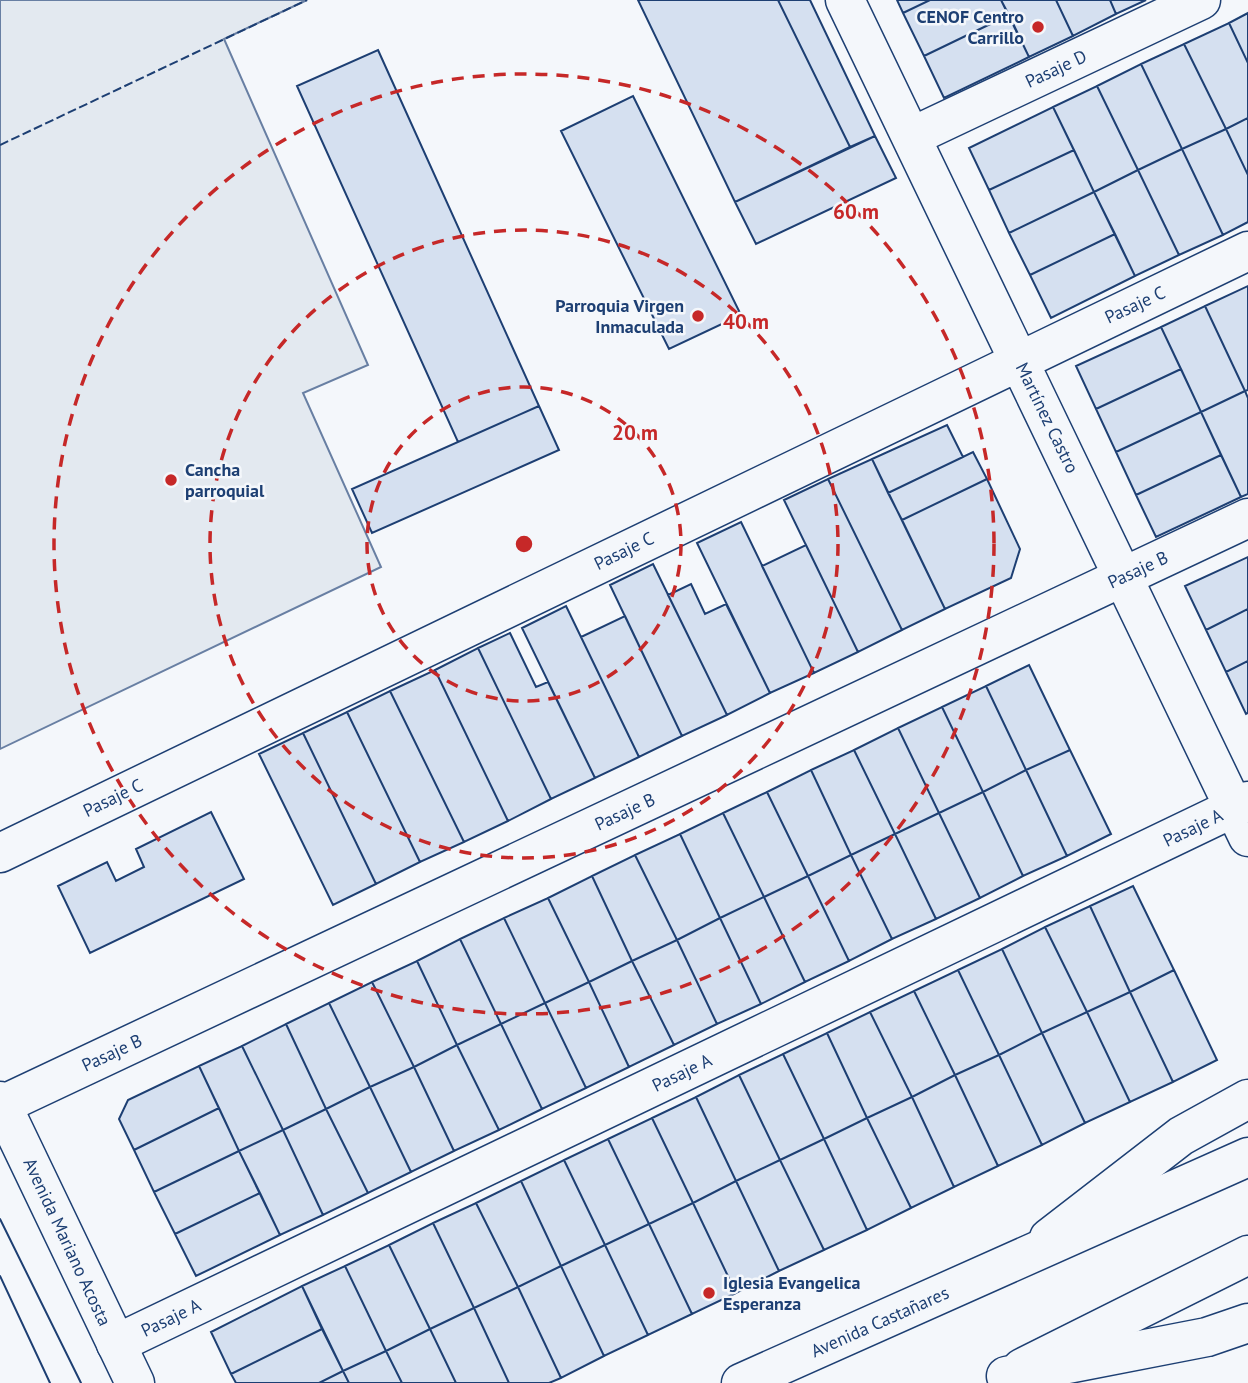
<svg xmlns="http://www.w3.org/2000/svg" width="1248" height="1383" viewBox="0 0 1248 1383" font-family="'PT Sans',sans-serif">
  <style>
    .green { fill: #e3e9f0; stroke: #687fa3; stroke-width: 2 }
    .building { fill: #d5e0f0; stroke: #1d3f73; stroke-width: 2 }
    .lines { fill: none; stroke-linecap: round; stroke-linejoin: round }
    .minor-casing { stroke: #1d3f73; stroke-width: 41 }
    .major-casing { stroke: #1d3f73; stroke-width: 41 }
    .highway-casing { stroke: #1d3f73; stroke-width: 41 }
    .minor { stroke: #f4f7fb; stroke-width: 38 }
    .major { stroke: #f4f7fb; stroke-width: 38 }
    .highway { stroke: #f4f7fb; stroke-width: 38 }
    .tram { stroke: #1d3f73; stroke-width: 2 }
    .fence { stroke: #1d3f73; stroke-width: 2; stroke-dasharray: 9 3.5; stroke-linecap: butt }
    .ring { fill: none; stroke: #c62828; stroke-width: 3.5; stroke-dasharray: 12 9 }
    .poi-dot { fill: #c62828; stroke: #f4f7fb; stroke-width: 2.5 }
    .labels { text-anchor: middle; stroke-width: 5; stroke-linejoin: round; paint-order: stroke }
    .poi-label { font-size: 18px; font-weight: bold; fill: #1d3f73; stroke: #f4f7fb; text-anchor: end }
    .street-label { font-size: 18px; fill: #1d3f73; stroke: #f4f7fb }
    .centre { fill: #c62828; stroke: #f4f7fb; stroke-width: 3.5 }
    .ring-label { font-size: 21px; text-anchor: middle; font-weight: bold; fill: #c62828; stroke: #f4f7fb; stroke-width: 5; stroke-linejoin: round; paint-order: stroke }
  </style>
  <rect width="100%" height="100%" fill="#f4f7fb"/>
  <!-- green -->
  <path class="green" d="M0,0H307L224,39L368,365L303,393L381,567L0,749Z"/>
  <!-- building -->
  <path class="building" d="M638,0H778L850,147L735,202Z
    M778,0H810L875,136L850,147Z
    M897,0H930L903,13Z
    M930,0H1001L1009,15L924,56L903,13Z
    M1001,0H1056L1073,36L1029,57Z
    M1056,0H1110L1116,14L1073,36Z
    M1110,0H1146L1116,14Z
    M1248,13V63L1229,23Z
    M1009,15L1029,57L944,98L924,56Z
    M1229,23L1248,63V118L1226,129L1184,44Z
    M1184,44L1226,129L1182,149L1141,64Z
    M378,50L539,406L458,442L297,86Z
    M1141,64L1182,149L1138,170L1097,86Z
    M1097,86L1138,170L1094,192L1053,107Z
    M633,96L741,315L669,349L561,131Z
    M1053,107L1074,150L989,190L969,148Z
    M1248,118V175L1226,129Z
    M1226,129L1248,175V222L1223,235L1182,149Z
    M875,136L896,178L756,244L735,202Z
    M1182,149L1223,235L1179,255L1138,170Z
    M1074,150L1094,192L1009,233L989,190Z
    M1138,170L1179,255L1135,276L1094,192Z
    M1094,192L1115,234L1030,275L1009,233Z
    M1115,234L1135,276L1051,318L1030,275Z
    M1248,286V390L1245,391L1205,306Z
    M1205,306L1245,391L1201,412L1161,327Z
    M1161,327L1181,369L1096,409L1076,366Z
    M1181,369L1201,412L1116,452L1096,409Z
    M1245,391L1248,398V494L1241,497L1201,412Z
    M539,406L559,450L372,533L352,489Z
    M1201,412L1221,455L1136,495L1116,452Z
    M947,425L963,457L888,493L872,459Z
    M973,452L987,479L902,520L888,493Z
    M1221,455L1241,497L1156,537L1136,495Z
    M872,459L945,609L902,630L828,479Z
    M828,479L902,630L858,652L784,500Z
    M987,479L1020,549L1011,578L945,609L902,520Z
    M741,522L814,673L770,693L697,543Z
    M806,545L858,652L814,673L762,566Z
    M1248,557V609L1206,630L1185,586Z
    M653,564L727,715L682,736L610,585Z
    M691,584L705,614L726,604L770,693L727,715L668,595Z
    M566,606L639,757L595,778L522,628Z
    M1248,609V661L1226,672L1206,630Z
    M625,616L682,736L639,757L581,637Z
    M510,633L536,687L548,682L595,778L551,799L478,648Z
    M478,648L551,799L508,821L435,670Z
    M1248,661V713L1246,714L1226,672Z
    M1029,665L1070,750L1026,770L986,686Z
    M435,670L508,821L464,842L390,691Z
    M986,686L1026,770L983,792L942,707Z
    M390,691L464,842L420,862L347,712Z
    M942,707L983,792L939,813L898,728Z
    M347,712L420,862L376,884L303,733Z
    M898,728L939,813L895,834L854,750Z
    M303,733L376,884L333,905L259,754Z
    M854,750L895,834L851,855L811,770Z
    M1070,750L1111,834L1067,856L1026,770Z
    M811,770L851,855L808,876L767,792Z
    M1026,770L1067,856L1023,876L983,792Z
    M767,792L808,876L764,897L723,813Z
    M983,792L1023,876L980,898L939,813Z
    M211,812L244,879L90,953L58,886L107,862L116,881L144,867L136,849Z
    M723,813L764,897L720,918L680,834Z
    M939,813L980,898L936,919L895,834Z
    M680,834L720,918L677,940L635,855Z
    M895,834L936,919L892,939L851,855Z
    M635,855L677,940L632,961L592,876Z
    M851,855L892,939L849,961L808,876Z
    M592,876L632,961L589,982L548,898Z
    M808,876L849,961L805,982L764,897Z
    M1133,886L1174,970L1130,992L1090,906Z
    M764,897L805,982L761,1004L720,918Z
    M548,898L589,982L545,1003L504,918Z
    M1090,906L1130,992L1087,1012L1045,927Z
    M504,918L545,1003L501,1024L460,939Z
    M720,918L761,1004L717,1024L677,940Z
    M1045,927L1087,1012L1042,1033L1002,949Z
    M460,939L501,1024L457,1045L417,961Z
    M677,940L717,1024L674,1045L632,961Z
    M1002,949L1042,1033L999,1055L958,970Z
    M417,961L457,1045L414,1067L372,982Z
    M632,961L674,1045L629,1067L589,982Z
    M958,970L999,1055L955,1075L914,991Z
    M1174,970L1217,1060L1173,1082L1130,992Z
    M372,982L414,1067L370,1087L329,1003Z
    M589,982L629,1067L586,1088L545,1003Z
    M914,991L955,1075L912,1097L870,1012Z
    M1130,992L1173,1082L1130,1102L1087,1012Z
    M329,1003L370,1087L326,1109L286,1024Z
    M545,1003L586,1088L542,1109L501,1024Z
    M870,1012L912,1097L867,1118L827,1033Z
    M1087,1012L1130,1102L1085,1123L1042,1033Z
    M286,1024L326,1109L283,1130L242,1046Z
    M501,1024L542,1109L499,1130L457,1045Z
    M827,1033L867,1118L824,1139L783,1054Z
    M1042,1033L1085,1123L1042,1145L999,1055Z
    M457,1045L499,1130L454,1151L414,1067Z
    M242,1046L283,1130L239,1151L199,1066Z
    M783,1054L824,1139L780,1160L739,1075Z
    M999,1055L1042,1145L998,1166L955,1075Z
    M199,1066L219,1108L134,1150L119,1119L128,1100Z
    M414,1067L454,1151L411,1172L370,1087Z
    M739,1075L780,1160L736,1181L696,1097Z
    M955,1075L998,1166L954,1187L912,1097Z
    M370,1087L411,1172L368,1193L326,1109Z
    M696,1097L736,1181L693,1203L652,1118Z
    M912,1097L954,1187L911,1208L867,1118Z
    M219,1108L239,1151L154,1192L134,1150Z
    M326,1109L368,1193L323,1215L283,1130Z
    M652,1118L693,1203L649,1224L608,1139Z
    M867,1118L911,1208L867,1230L824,1139Z
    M283,1130L323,1215L280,1235L239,1151Z
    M608,1139L649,1224L605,1245L564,1160Z
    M824,1139L867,1230L824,1250L780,1160Z
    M239,1151L260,1193L175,1234L154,1192Z
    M564,1160L605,1245L561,1266L521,1181Z
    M780,1160L824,1250L779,1271L736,1181Z
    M521,1181L561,1266L518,1287L476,1203Z
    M736,1181L779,1271L736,1293L693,1203Z
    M260,1193L280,1235L196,1276L175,1234Z
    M476,1203L518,1287L474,1308L433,1223Z
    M693,1203L736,1293L692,1314L649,1224Z
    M433,1223L474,1308L430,1329L389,1245Z
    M649,1224L692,1314L648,1335L605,1245Z
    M389,1245L430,1329L386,1351L345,1266Z
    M605,1245L648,1335L604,1356L561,1266Z
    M345,1266L386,1351L343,1371L302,1286Z
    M561,1266L604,1356L561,1378L518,1287Z
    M302,1286L322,1329L231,1374L211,1332Z
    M518,1287L561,1378L549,1383H509L474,1308Z
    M474,1308L509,1383H456L430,1329Z
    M322,1329L343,1371L319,1383H236L231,1374Z
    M430,1329L456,1383H402L386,1351Z
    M386,1351L402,1383H349L343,1371Z
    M343,1371L349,1383H319Z"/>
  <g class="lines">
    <defs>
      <path id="minor" d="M845,0L1248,837
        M911,137L1201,0
        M0,853L1248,251
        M2,1105L1248,518
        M1049,1238L1181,1136L1248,1099
        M116,1344L1248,801"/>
      <path id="major" d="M0,1101L135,1383
        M1022,1368L1248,1255
        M741,1383L1248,1157"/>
      <path id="highway" d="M1006,1376L1207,1337L1248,1323"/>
    </defs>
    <!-- minor casing -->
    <use href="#minor" class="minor-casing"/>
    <!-- major casing -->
    <use href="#major" class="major-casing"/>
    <!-- highway casing -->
    <use href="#highway" class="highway-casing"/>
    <!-- minor -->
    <use href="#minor" class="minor"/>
    <!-- major -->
    <use href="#major" class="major"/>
    <!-- highway -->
    <use href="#highway" class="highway"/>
    <!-- tram -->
    <path class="tram" d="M0,1219L81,1383
      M0,1276L50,1383"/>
    <!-- fence -->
    <path class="fence" d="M0,145L307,0"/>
  </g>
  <!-- distance rings -->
  <g class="ring">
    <circle cx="524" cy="544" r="157"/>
    <circle cx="524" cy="544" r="314"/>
    <circle cx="524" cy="544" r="470"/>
  </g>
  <!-- markers -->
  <g class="poi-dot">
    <circle cx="1038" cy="27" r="7"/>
    <circle cx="698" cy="316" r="7"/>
    <circle cx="171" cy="480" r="7"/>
    <circle cx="709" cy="1293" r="7"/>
  </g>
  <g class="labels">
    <!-- poi labels -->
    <g class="poi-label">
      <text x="1024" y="23">CENOF Centro<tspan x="1024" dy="21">Carrillo</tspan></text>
      <text x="684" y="312">Parroquia Virgen<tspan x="684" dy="21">Inmaculada</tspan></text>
      <text x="185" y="476" text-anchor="start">Cancha<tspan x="185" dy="21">parroquial</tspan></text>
      <text x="723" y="1289" text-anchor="start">Iglesia Evangelica<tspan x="723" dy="21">Esperanza</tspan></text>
    </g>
    <!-- street labels -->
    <g class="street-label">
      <text transform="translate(1056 69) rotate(-25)" y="6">Pasaje D</text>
      <text transform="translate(1135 305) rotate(-25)" y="6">Pasaje C</text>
      <text transform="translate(1047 418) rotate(64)" y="6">Martínez Castro</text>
      <text transform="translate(624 551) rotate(-26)" y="6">Pasaje C</text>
      <text transform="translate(1138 570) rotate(-25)" y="6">Pasaje B</text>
      <text transform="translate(113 798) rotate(-26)" y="6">Pasaje C</text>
      <text transform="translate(625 812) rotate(-25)" y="6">Pasaje B</text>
      <text transform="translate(1193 828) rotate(-26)" y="6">Pasaje A</text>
      <text transform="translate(112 1053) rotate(-25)" y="6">Pasaje B</text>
      <text transform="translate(682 1073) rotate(-26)" y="6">Pasaje A</text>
      <text transform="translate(67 1242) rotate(65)" y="6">Avenida Mariano Acosta</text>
      <text transform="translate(171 1318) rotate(-26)" y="6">Pasaje A</text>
      <text transform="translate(880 1322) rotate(-24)" y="6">Avenida Castañares</text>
    </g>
  </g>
  <circle cx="524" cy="544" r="10" class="centre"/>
  <g class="ring-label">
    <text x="856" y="219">60 m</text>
    <text x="746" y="329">40 m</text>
    <text x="635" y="440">20 m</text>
  </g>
</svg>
